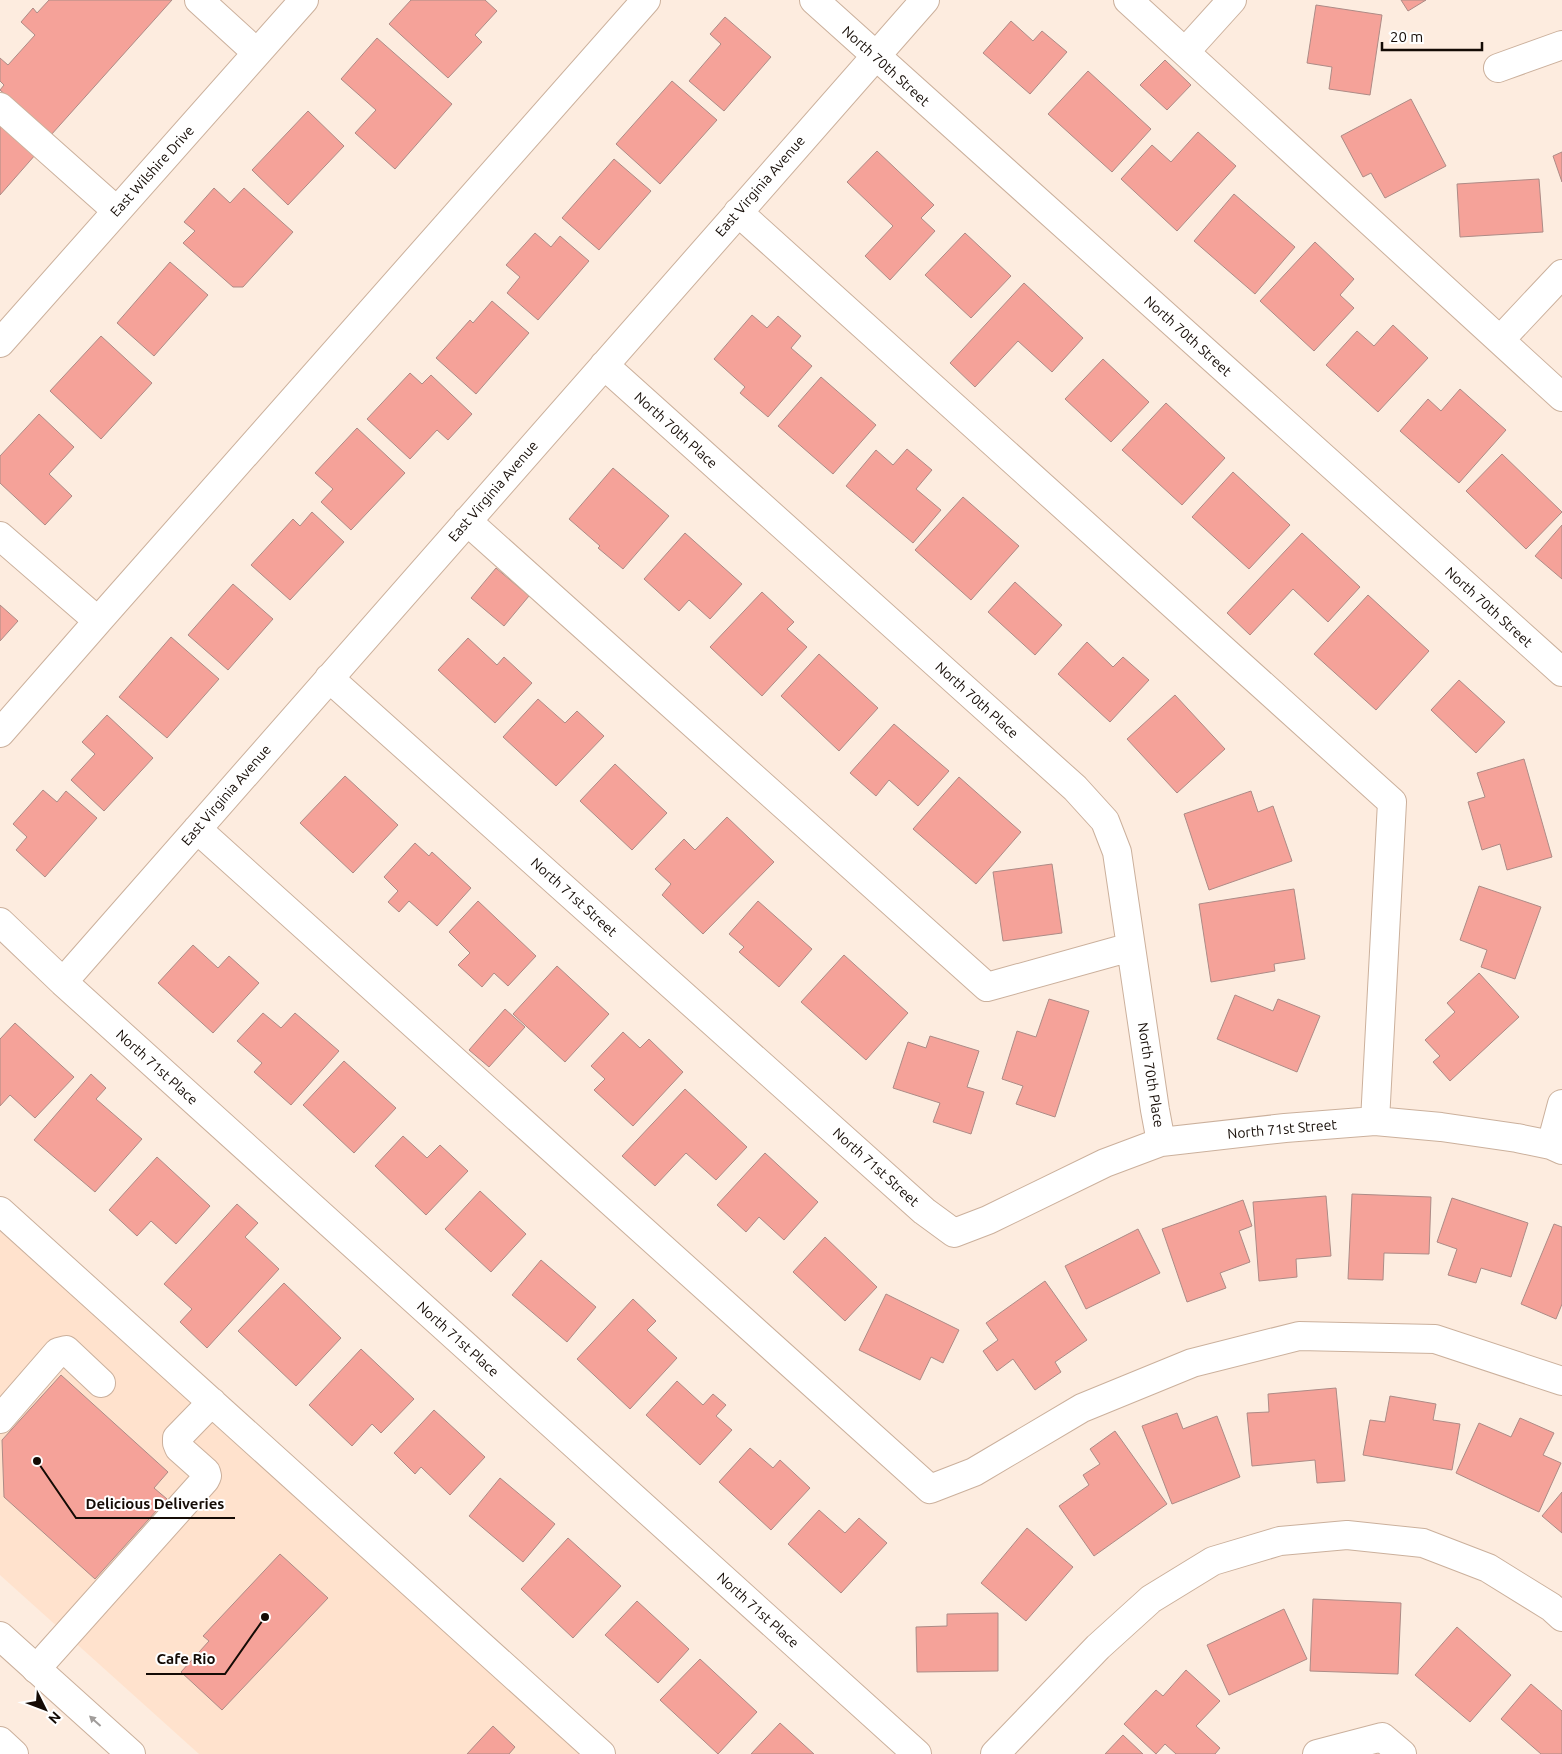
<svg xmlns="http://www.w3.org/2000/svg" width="1562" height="1754" viewBox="0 0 1562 1754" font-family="Ubuntu,sans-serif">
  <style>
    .built { fill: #ffe2cd }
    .building { fill: #f5a299; stroke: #ad8b86 }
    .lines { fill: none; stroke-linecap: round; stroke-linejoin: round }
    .minor-casing { stroke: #cbb09c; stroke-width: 30 }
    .major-casing { stroke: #cbb09c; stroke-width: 30 }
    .minor { stroke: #fff; stroke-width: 28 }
    .major { stroke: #fff; stroke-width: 28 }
    .oneway { fill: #a19d9b }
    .labels { text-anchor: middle; stroke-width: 4; stroke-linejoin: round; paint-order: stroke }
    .street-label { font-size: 14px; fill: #140b05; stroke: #fff }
    .leader { fill: none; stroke: #140b05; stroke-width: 2 }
    .callout-dot { fill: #140b05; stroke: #fff; stroke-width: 2 }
    .callout-label { font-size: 15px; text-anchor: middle; font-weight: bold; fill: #140b05; stroke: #fff; stroke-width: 4; stroke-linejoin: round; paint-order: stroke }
  </style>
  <rect width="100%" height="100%" fill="#fdecdf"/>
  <!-- built -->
  <path class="built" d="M0,1231L600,1754H199L0,1575Z"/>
  <!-- building -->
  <path class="building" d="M49,0H172L51,135L0,90L4,85L0,81V58L8,65L35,35L21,22L33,8L37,13Z
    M411,0H485L497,11L475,35L482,42L448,78L389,24Z
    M1401,0H1426L1408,11Z
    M1316,5L1382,15L1370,95L1329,89L1332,67L1307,63Z
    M725,17L771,57L724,111L689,81L721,44L710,34Z
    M1011,21L1033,41L1042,31L1067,52L1030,94L983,53Z
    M377,38L452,104L395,169L355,133L376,110L341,79Z
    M1165,60L1191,85L1167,110L1140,85Z
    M1088,71L1151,129L1112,172L1048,114Z
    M672,81L717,120L660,184L616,144Z
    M1411,99L1446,166L1385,198L1371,173L1363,177L1341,136Z
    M308,111L344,146L288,205L252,170Z
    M0,122L36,154L0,195Z
    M1198,132L1236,166L1177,231L1121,179L1152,145L1171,162Z
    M877,151L934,205L921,218L935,231L890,280L865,256L893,226L847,182Z
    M1562,152V182L1553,156Z
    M614,159L651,191L599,250L562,218Z
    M1539,179L1543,232L1460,237L1457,184Z
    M214,188L230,203L244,188L293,232L243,287H233L183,243L195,231L184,222Z
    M1234,194L1295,247L1255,294L1194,241Z
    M535,233L551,247L560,236L589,261L538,320L507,293L520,277L506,265Z
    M965,233L1011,276L971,318L925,275Z
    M1315,242L1354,279L1340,295L1354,308L1314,351L1260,301Z
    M170,262L208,295L154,356L117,323Z
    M1024,283L1083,338L1052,372L1018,341L975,387L950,363Z
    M492,301L529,333L476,394L436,358L470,320L473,323Z
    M752,315L767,328L778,316L801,336L791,348L812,366L768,417L740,393L745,387L714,359Z
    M1393,325L1428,358L1378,412L1326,365L1357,331L1374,346Z
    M101,336L152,383L101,439L50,391Z
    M1103,359L1149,402L1111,442L1065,399Z
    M410,373L422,384L431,375L472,414L448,440L437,430L410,459L367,419Z
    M821,377L876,425L833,474L778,426Z
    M1460,389L1506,430L1459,483L1400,431L1428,399L1441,411Z
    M1166,403L1225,458L1182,505L1122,450Z
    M39,414L74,447L49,474L72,496L45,525L0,483V456Z
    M357,428L405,473L351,530L321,502L333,489L315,473Z
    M907,449L932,470L916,489L941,510L913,543L846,486L876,450L893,465Z
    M1502,454L1562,512L1526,549L1466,491Z
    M613,468L669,516L623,569L598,548L600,546L569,519Z
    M1233,472L1290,525L1249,569L1192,517Z
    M963,497L1019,546L971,600L915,550Z
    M312,512L344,542L290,600L251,565L293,519L300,526Z
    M1562,525V579L1535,556Z
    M685,533L742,584L710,619L689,600L679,611L644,579Z
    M1302,533L1360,587L1328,622L1293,589L1250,635L1227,613Z
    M496,568L529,596L504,626L471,598Z
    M1015,582L1062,625L1035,655L988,612Z
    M233,584L273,619L228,670L188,635Z
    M762,592L794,622L787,629L807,647L762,696L710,647Z
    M1368,595L1429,651L1376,710L1314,654Z
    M0,605L18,621L0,641Z
    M171,637L219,679L167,738L119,697Z
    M468,638L497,665L504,657L532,683L495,723L438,670Z
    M1087,642L1113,667L1123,657L1149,680L1110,722L1058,674Z
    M819,654L878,708L839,751L781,696Z
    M1459,680L1505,722L1476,753L1431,710Z
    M1175,695L1225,749L1177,793L1127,739Z
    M538,699L565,723L577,711L604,736L556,786L503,737Z
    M107,715L153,758L104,811L71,780L95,754L82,742Z
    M894,724L949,771L918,806L889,780L876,796L850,773Z
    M1524,759L1552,857L1507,870L1500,844L1482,850L1468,802L1485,797L1477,773Z
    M615,764L667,813L632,850L580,801Z
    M345,776L398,825L353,873L300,823Z
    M959,777L1021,832L976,884L913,829Z
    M43,790L57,802L66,791L97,818L45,877L16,850L27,837L13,824Z
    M1251,791L1258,812L1273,806L1292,861L1209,890L1184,814Z
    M727,817L774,862L703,934L662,895L671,884L655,869L684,839L695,850Z
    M415,843L429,856L432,852L471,888L437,926L409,901L399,912L388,902L398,891L384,877Z
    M1052,864L1062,933L1003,941L993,872Z
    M1479,886L1541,907L1515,979L1481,967L1487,950L1460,940Z
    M1294,889L1305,959L1274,964L1275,971L1211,982L1199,904Z
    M478,901L536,956L508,986L494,973L482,987L458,965L470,953L449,932Z
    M758,901L812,949L779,987L739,952L744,947L729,934Z
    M193,945L218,968L229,956L259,983L213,1033L158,983Z
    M844,955L908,1013L866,1060L801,1002Z
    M557,966L609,1014L565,1062L513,1014Z
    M1479,973L1519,1017L1450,1081L1433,1062L1440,1056L1425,1040L1455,1012L1447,1003Z
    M1235,995L1273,1011L1278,999L1320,1016L1297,1072L1217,1039Z
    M1049,999L1089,1011L1055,1117L1016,1104L1023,1086L1002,1079L1017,1031L1036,1037Z
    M505,1009L525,1027L489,1067L469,1050Z
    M263,1013L281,1028L295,1013L339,1051L291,1105L254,1072L262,1063L237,1041Z
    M15,1023L74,1077L35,1118L10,1095L0,1106V1039Z
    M623,1032L640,1048L649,1039L683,1072L633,1126L594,1090L605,1079L591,1066Z
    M930,1036L979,1051L967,1087L984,1092L971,1134L933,1122L940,1103L893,1088L908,1042L926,1048Z
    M344,1061L396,1108L354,1153L303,1105Z
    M91,1074L106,1088L96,1099L142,1139L95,1192L34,1140Z
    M685,1089L747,1147L716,1180L686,1153L655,1186L622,1156Z
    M403,1136L427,1158L440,1145L468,1171L426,1215L375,1166Z
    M765,1153L818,1202L784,1240L759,1217L746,1232L717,1205Z
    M157,1157L210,1206L176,1244L151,1221L137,1236L109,1210Z
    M480,1191L526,1234L491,1272L445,1229Z
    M1352,1194L1431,1197L1429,1254L1384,1253L1383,1280L1348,1279Z
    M1326,1196L1331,1256L1296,1259L1297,1277L1259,1281L1253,1202Z
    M1452,1198L1528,1223L1511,1277L1481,1268L1476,1283L1448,1275L1457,1249L1437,1242Z
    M1243,1200L1252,1226L1239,1231L1250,1262L1220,1273L1226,1288L1187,1302L1162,1229Z
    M237,1204L258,1223L245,1237L279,1269L207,1348L180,1322L192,1309L164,1284Z
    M1554,1224L1562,1227V1304L1556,1319L1521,1304Z
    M1138,1229L1160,1273L1086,1309L1065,1266Z
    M825,1237L877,1287L845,1321L793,1272Z
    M541,1260L596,1307L567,1342L512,1295Z
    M1045,1281L1087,1340L1055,1362L1061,1372L1035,1390L1013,1359L997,1371L983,1351L998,1340L986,1323Z
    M284,1283L341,1338L296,1386L238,1331Z
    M886,1294L959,1330L943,1363L931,1357L920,1380L859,1350Z
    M633,1299L656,1321L647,1330L677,1358L630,1409L577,1359Z
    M361,1349L414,1399L381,1433L372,1424L352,1446L309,1405Z
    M61,1375L168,1472L154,1488L167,1499L95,1579L4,1497L2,1440Z
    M677,1381L703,1405L713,1394L726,1405L716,1416L732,1430L700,1465L646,1415Z
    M1336,1388L1345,1481L1317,1483L1315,1460L1252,1466L1247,1413L1269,1412L1268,1394Z
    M1390,1396L1436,1404L1433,1420L1460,1424L1452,1470L1363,1455L1370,1420L1385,1422Z
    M434,1410L485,1457L450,1495L421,1467L415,1474L394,1453Z
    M1177,1413L1183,1429L1217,1416L1240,1477L1172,1504L1142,1426Z
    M1520,1418L1554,1433L1543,1455L1561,1463L1539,1512L1456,1473L1479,1423L1511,1437Z
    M1115,1431L1167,1504L1094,1556L1059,1506L1089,1485L1083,1475L1100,1464L1090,1449Z
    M750,1448L773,1468L780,1460L810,1488L771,1530L719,1482Z
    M500,1478L555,1524L523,1562L469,1516Z
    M1562,1492V1533L1542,1516Z
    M819,1510L845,1533L859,1518L887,1543L841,1593L788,1544Z
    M1027,1528L1073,1567L1026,1621L981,1583Z
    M568,1538L621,1586L573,1638L521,1589Z
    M280,1554L328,1598L222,1710L181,1672L209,1641L203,1636Z
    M1313,1599L1401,1603L1398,1674L1310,1671Z
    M637,1601L689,1649L658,1683L605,1635Z
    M1284,1609L1307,1659L1229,1695L1207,1645Z
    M998,1613V1671L917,1672L916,1627L947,1626V1614Z
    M1457,1627L1511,1675L1470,1722L1415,1675Z
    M700,1659L757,1712L718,1754L660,1700Z
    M1186,1670L1220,1701L1196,1726L1220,1748L1215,1754H1176L1165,1744L1156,1754L1124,1724L1156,1690L1163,1696Z
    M1531,1684L1562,1711V1754H1541L1501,1719Z
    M780,1723L814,1754H751Z
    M493,1726L515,1747L509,1754H467Z
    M1123,1735L1143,1754H1105Z"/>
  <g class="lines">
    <defs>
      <path id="minor" d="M199,0L257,53
        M814,0L1562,672
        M1128,0L1562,397
        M1185,52L1232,0
        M1498,68L1562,45
        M0,107L117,211
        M738,212L1392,802L1375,1121
        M1500,340L1562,274
        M0,343L304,0
        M604,365L1075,788L1105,821L1117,852L1155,1110L1161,1142
        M467,521L987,987L1131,947
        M0,536L98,621L0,733
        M98,621L646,0
        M329,678L924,1211L954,1233L988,1220L1105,1163L1161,1142L1285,1128L1375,1121L1441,1127L1517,1138L1551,1145L1562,1150
        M197,829L930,1489L974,1472L1082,1408L1192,1363L1299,1336L1435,1339L1562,1381
        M0,922L63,982L917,1754
        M63,982L925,0
        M1551,1145L1562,1104
        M0,1211L601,1754
        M0,1419L58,1352L66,1350L101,1383
        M36,1669L205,1480L207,1476L206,1472L179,1448L177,1443V1438L212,1402
        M995,1754L1098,1647L1151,1599L1213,1561L1280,1541L1347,1535L1423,1543L1488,1568L1551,1607L1562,1617
        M1317,1754L1382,1737L1402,1754"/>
      <path id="major" d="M0,1636L131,1754
        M0,1741L14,1754"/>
    </defs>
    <!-- minor casing -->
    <use href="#minor" class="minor-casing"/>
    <!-- major casing -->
    <use href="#major" class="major-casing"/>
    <!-- minor -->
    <use href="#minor" class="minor"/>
    <!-- major -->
    <use href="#major" class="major"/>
  </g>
  <!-- one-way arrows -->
  <defs><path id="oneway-solid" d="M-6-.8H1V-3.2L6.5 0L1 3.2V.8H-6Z" transform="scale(1.25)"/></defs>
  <use class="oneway" href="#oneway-solid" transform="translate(95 1721) rotate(-138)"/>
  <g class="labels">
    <!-- street labels -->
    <g class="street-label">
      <text transform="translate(886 66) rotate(42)" y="5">North 70th Street</text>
      <text transform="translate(152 171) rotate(-48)" y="5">East Wilshire Drive</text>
      <text transform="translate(760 186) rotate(-49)" y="5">East Virginia Avenue</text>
      <text transform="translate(1188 336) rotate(42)" y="5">North 70th Street</text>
      <text transform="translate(676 430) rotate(42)" y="5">North 70th Place</text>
      <text transform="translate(493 491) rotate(-49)" y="5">East Virginia Avenue</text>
      <text transform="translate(1489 607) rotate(42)" y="5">North 70th Street</text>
      <text transform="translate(977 700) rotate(42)" y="5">North 70th Place</text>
      <text transform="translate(226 795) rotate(-49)" y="5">East Virginia Avenue</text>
      <text transform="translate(574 897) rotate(42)" y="5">North 71st Street</text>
      <text transform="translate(157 1067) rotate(42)" y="5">North 71st Place</text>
      <text transform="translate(1151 1075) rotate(81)" y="5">North 70th Place</text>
      <text transform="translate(1282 1129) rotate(-5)" y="5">North 71st Street</text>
      <text transform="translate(876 1167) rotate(42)" y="5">North 71st Street</text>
      <text transform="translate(458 1339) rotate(42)" y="5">North 71st Place</text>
      <text transform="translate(758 1610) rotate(42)" y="5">North 71st Place</text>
    </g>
  </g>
  <!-- callouts -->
  <path class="leader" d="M37 1461L76 1518H235M265 1617L225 1674H146"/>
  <g class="callout-dot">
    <circle cx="37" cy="1461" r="5"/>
    <circle cx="265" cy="1617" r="5"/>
  </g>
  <g class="callout-label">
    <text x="155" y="1509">Delicious Deliveries</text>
    <text x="186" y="1664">Cafe Rio</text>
  </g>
  <!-- north arrow -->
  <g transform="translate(45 1709) rotate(132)" stroke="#ffffff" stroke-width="4" paint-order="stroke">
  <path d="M0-4L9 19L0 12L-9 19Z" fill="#140b05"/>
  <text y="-8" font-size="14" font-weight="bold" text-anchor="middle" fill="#140b05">N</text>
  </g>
  <!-- scale -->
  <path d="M1382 42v8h100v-8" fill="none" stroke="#140b05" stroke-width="2.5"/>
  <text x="1390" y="42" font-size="15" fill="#140b05" stroke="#ffffff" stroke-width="4" paint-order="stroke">20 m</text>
</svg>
